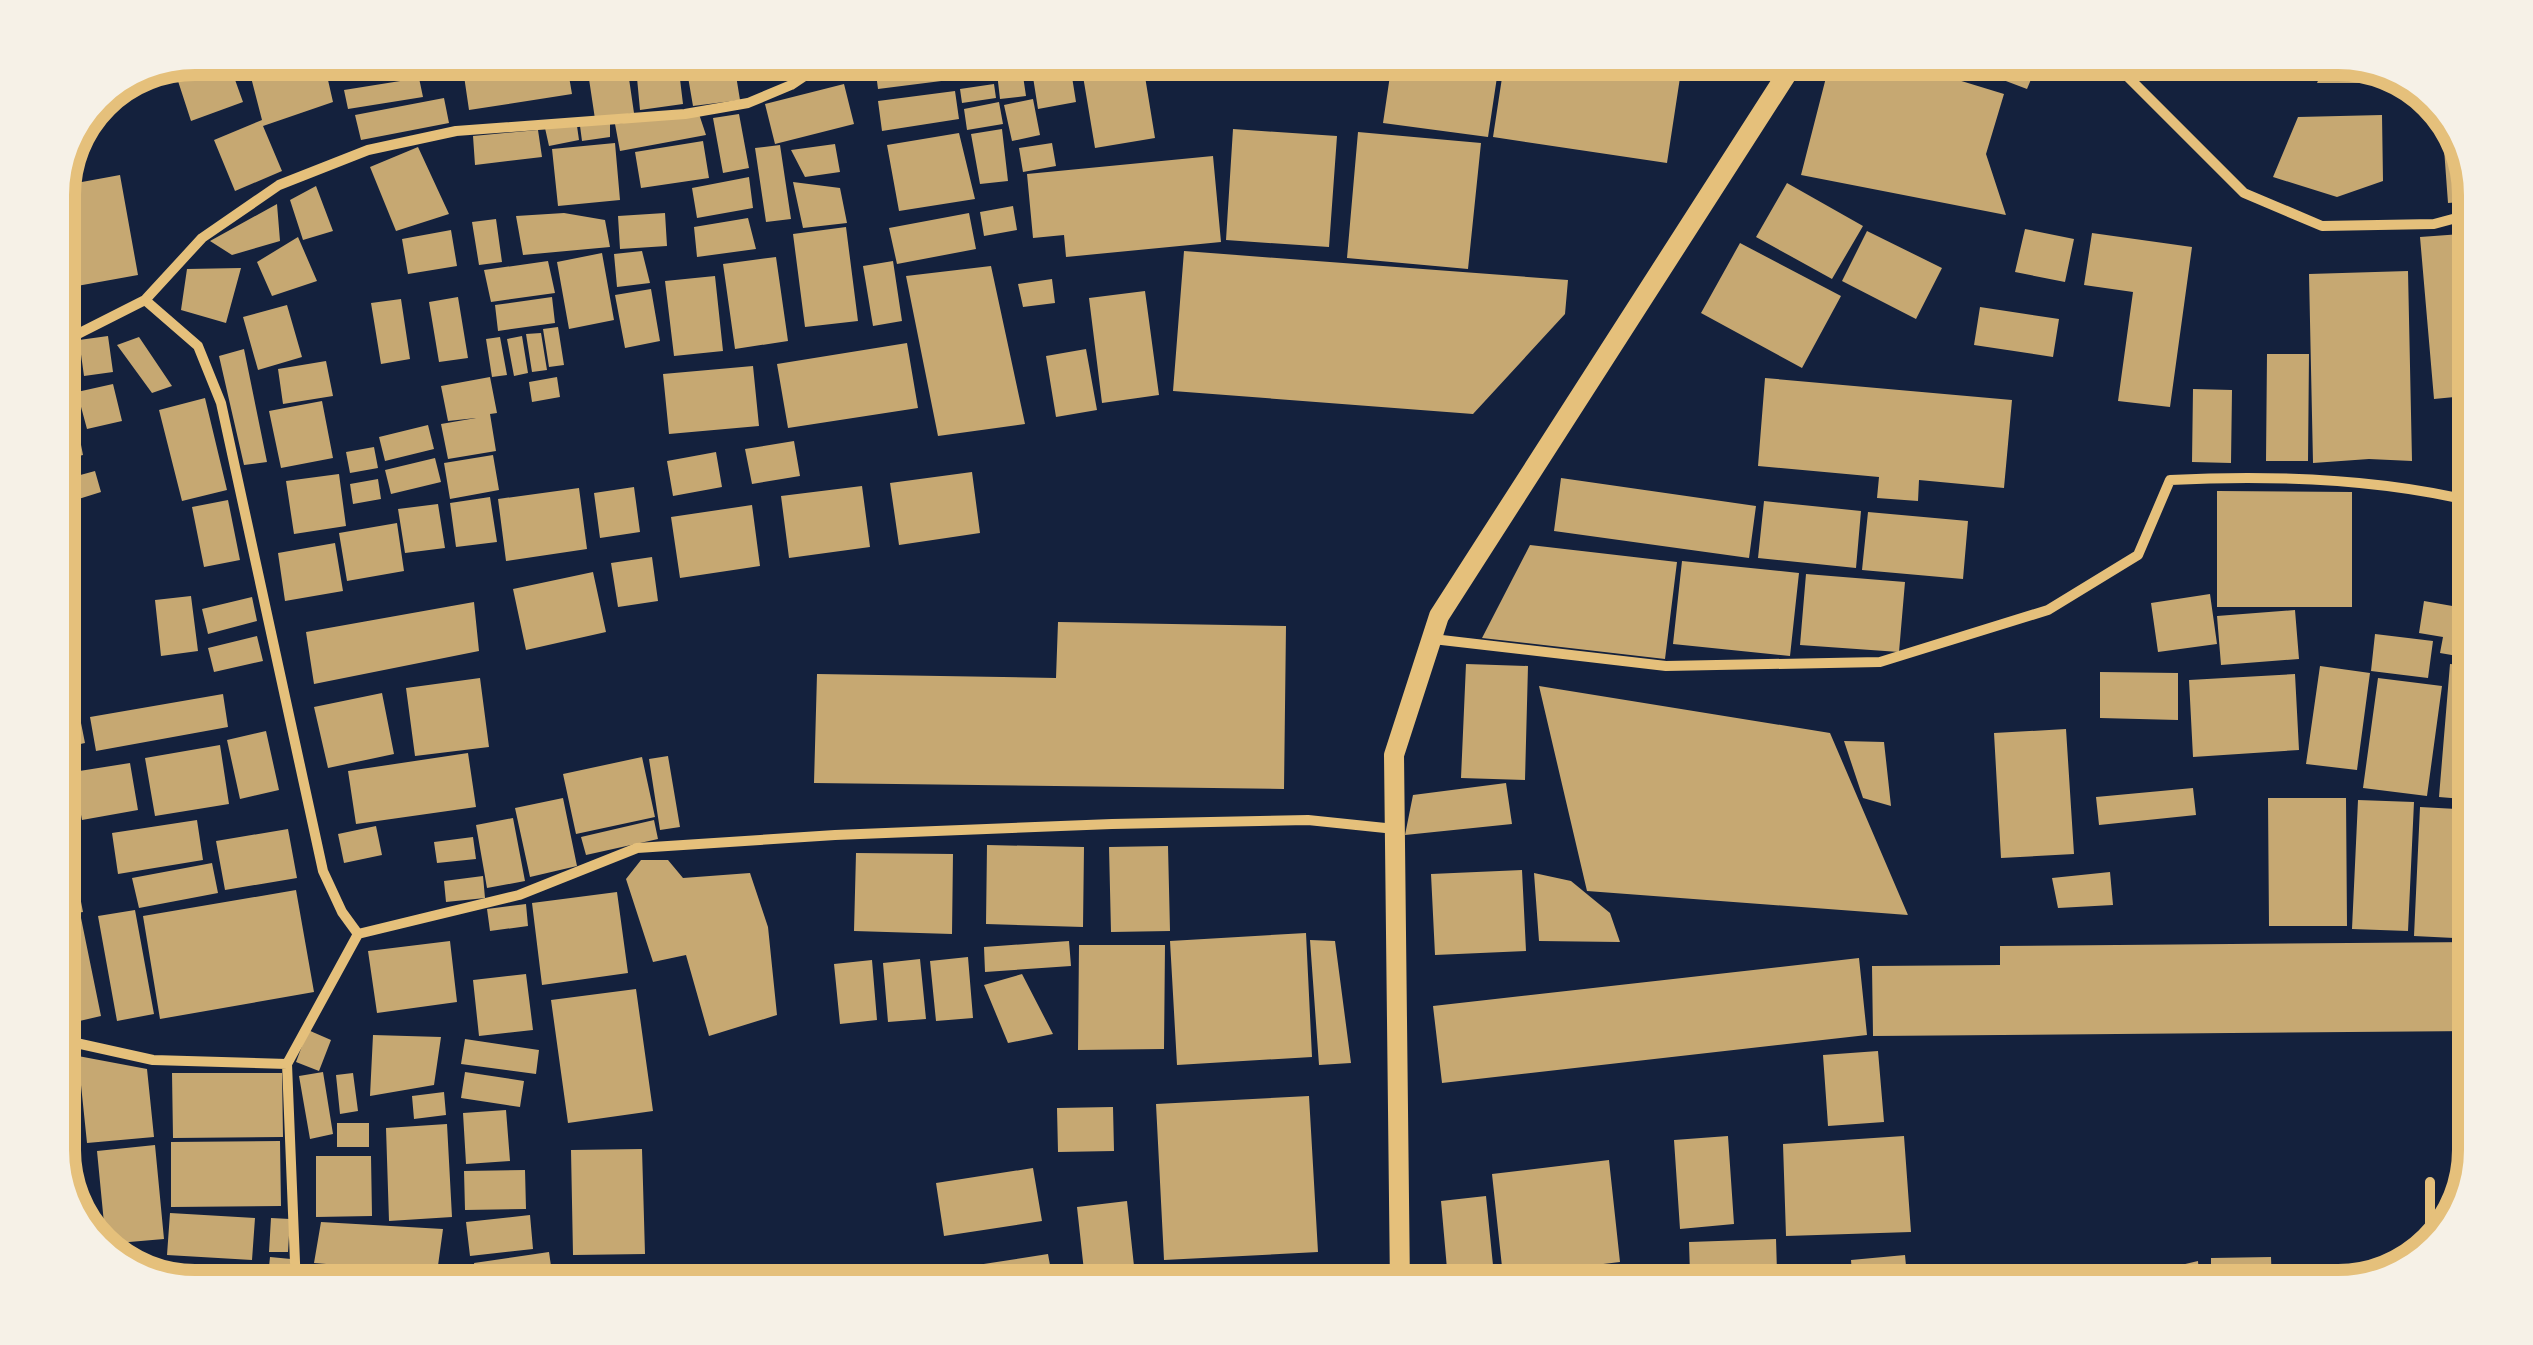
<svg xmlns="http://www.w3.org/2000/svg" width="2533" height="1345" viewBox="0 0 2533 1345" font-family="Mulish,sans-serif">
  <style>
    .building { fill: #c6a872 }
    .lines { fill: none; stroke-linecap: round; stroke-linejoin: round }
    .minor { stroke: #e5c07b; stroke-width: 10 }
    .secondary { stroke: #e5c07b; stroke-width: 20 }
    .rim { fill: none; stroke: #e5c07b; stroke-width: 12 }
  </style>
  <rect width="100%" height="100%" fill="#14213d"/>
  <!-- building -->
  <path class="building" d="M246,58H323L333,102L263,126L282,171L235,191L214,140L262,120Z
    M458,58H539V60L460,72Z
    M626,58L634,113L595,119L586,59Z
    M628,58H723V60L631,74Z
    M874,58H971L973,77L878,89Z
    M994,58H1024L1025,66L996,70Z
    M1030,58H1069L1076,102L1038,109Z
    M1080,58H1142L1155,138L1095,148Z
    M1505,58H1683L1667,163L1493,137Z
    M1831,58H1886L2004,94L1986,154L2006,215L1801,175Z
    M1945,58H2040L2027,89Z
    M2328,58L2400,72L2412,83H2317Z
    M566,59L572,94L469,110L464,76Z
    M1392,62L1497,77L1488,137L1383,123Z
    M229,63L243,102L191,121L178,81Z
    M734,63L740,100L693,106L687,71Z
    M1022,69L1026,96L1000,99L997,73Z
    M679,71L683,104L640,110L637,78Z
    M419,78L423,97L348,109L344,90Z
    M844,84L854,124L775,144L765,104Z
    M994,84L996,98L962,103L960,89Z
    M955,91L959,119L882,131L878,101Z
    M444,98L449,123L361,140L355,115Z
    M1033,99L1040,135L1012,141L1004,105Z
    M999,102L1003,124L967,130L964,109Z
    M699,114L706,135L620,151L615,124Z
    M739,114L749,168L723,173L713,118Z
    M2382,115L2383,181L2337,197L2273,177L2298,117Z
    M610,123V137L582,141L580,126Z
    M577,126L579,140L549,146L545,128Z
    M1002,129L1008,181L980,184L971,134Z
    M1233,129L1337,136L1329,247L1226,240Z
    M538,130L542,157L475,165L473,136Z
    M1358,132L1481,143L1468,269L1347,258Z
    M959,133L975,199L899,211L887,145Z
    M2458,134L2475,186V201L2448,203L2443,135Z
    M703,141L709,178L641,188L635,152Z
    M615,143L620,200L558,206L552,149Z
    M1052,143L1056,166L1023,172L1019,148Z
    M835,144L840,172L805,177L791,150Z
    M780,145L791,219L766,222L755,148Z
    M418,147L449,214L396,231L370,167Z
    M1213,156L1221,242L1066,257L1064,235L1033,238L1027,174Z
    M120,175L138,275L77,286L60,186Z
    M749,177L753,208L697,218L692,188Z
    M793,182L840,188L847,223L803,228Z
    M1787,183L1863,226L1832,279L1756,237Z
    M316,186L333,231L303,240L290,200Z
    M277,204L280,241L232,255L210,241Z
    M1013,206L1017,230L984,236L980,212Z
    M564,213L605,220L610,247L523,255L516,216Z
    M665,213L667,246L620,249L618,216Z
    M969,213L976,249L897,264L889,228Z
    M748,218L756,249L697,257L694,227Z
    M496,219L502,262L479,265L472,222Z
    M846,227L858,321L805,327L793,234Z
    M2025,229L2074,239L2065,282L2015,272Z
    M451,230L457,266L408,274L402,239Z
    M1867,231L1942,268L1916,319L1842,281Z
    M2092,233L2192,247L2170,407L2118,401L2133,292L2084,285Z
    M2475,233V395L2434,399L2420,237Z
    M298,237L317,281L272,296L257,262Z
    M1740,243L1841,296L1802,368L1701,313Z
    M642,251L650,283L617,287L614,254Z
    M1184,251L1568,280L1565,314L1473,414L1173,391Z
    M602,253L614,320L569,329L557,262Z
    M776,257L788,341L735,349L723,264Z
    M548,261L555,293L491,302L484,270Z
    M893,261L902,321L873,326L863,266Z
    M991,266L1025,424L938,436L906,276Z
    M241,268L226,323L181,310L187,269Z
    M2408,271L2412,461L2369,459L2313,463L2309,274Z
    M715,276L723,351L674,356L665,281Z
    M1052,279L1055,303L1023,307L1018,284Z
    M651,289L660,341L625,348L615,295Z
    M1145,291L1159,395L1102,403L1089,298Z
    M458,297L468,358L439,362L429,302Z
    M552,297L555,323L498,331L495,305Z
    M401,299L410,359L381,364L371,303Z
    M287,305L302,357L258,370L243,317Z
    M1980,307L2059,319L2053,357L1974,345Z
    M558,327L564,365L549,367L543,329Z
    M541,333L547,370L532,372L526,334Z
    M108,336L113,372L84,376L79,340Z
    M522,336L528,373L514,376L507,339Z
    M139,337L172,386L152,393L117,345Z
    M500,337L507,375L492,377L486,339Z
    M907,343L918,408L788,428L777,364Z
    M244,349L267,462L244,465L219,356Z
    M1086,349L1097,410L1056,417L1046,356Z
    M2267,354H2309L2308,461H2266Z
    M326,361L333,396L283,404L278,369Z
    M753,366L759,426L669,434L663,374Z
    M490,377L497,413L490,414L496,451L448,459L441,424L476,418L448,421L441,386Z
    M557,377L560,397L532,402L529,382Z
    M1765,378L2012,400L2004,488L1919,480L1918,501L1877,498L1879,477L1758,466Z
    M113,384L122,421L87,429L77,392Z
    M2193,389L2232,390L2231,463L2192,462Z
    M205,398L227,490L182,501L159,410Z
    M72,399L83,455L58,461V401Z
    M322,401L333,458L281,468L269,411Z
    M428,425L434,449L385,461L379,437Z
    M794,441L800,476L752,484L745,449Z
    M374,447L378,468L350,473L346,452Z
    M716,452L722,487L673,496L667,461Z
    M493,455L499,490L450,499L444,463Z
    M435,458L441,482L391,494L385,470Z
    M95,471L101,492L69,502L62,480Z
    M972,472L980,533L899,545L890,483Z
    M339,474L346,526L294,534L286,481Z
    M1561,478L1756,506L1749,558L1554,531Z
    M378,479L381,499L353,504L350,484Z
    M862,486L870,547L789,558L781,496Z
    M634,487L640,532L600,538L594,493Z
    M579,488L587,549L506,561L498,499Z
    M2217,491L2352,492V607H2217Z
    M490,497L497,542L456,547L450,503Z
    M228,500L240,560L204,567L192,507Z
    M1764,501L1861,511L1856,568L1758,558Z
    M438,504L445,548L405,553L398,509Z
    M752,505L760,566L680,578L671,517Z
    M1868,512L1968,521L1963,579L1862,570Z
    M397,523L404,571L347,581L339,533Z
    M335,543L343,591L285,601L278,553Z
    M1530,545L1677,562L1665,659L1482,638Z
    M652,557L658,601L618,607L611,563Z
    M1682,561L1799,573L1790,656L1673,644Z
    M593,572L606,632L526,650L513,589Z
    M1806,574L1905,582L1899,652L1800,645Z
    M2210,594L2217,644L2158,652L2151,603Z
    M191,596L198,651L161,656L155,600Z
    M252,597L257,621L208,634L202,609Z
    M2424,601L2475,610V659L2440,653L2443,637L2419,633Z
    M474,602L479,651L314,684L306,632Z
    M2295,610L2299,659L2221,665L2217,616Z
    M1058,622L1286,626L1284,789L814,783L817,674L1056,678Z
    M2375,634L2433,641L2428,678L2371,671Z
    M257,636L263,661L214,672L208,648Z
    M1466,664L1528,666L1525,780L1461,778Z
    M2450,664L2475,666V800L2439,797Z
    M2320,666L2370,673L2357,770L2306,764Z
    M2100,672L2178,673V720L2100,718Z
    M2295,674L2299,750L2193,757L2189,680Z
    M480,678L489,747L415,756L406,688Z
    M2378,678L2442,686L2427,796L2363,788Z
    M1539,686L1830,733L1908,915L1587,891Z
    M382,693L394,754L328,768L314,707Z
    M223,694L228,727L96,751L90,717Z
    M80,718L85,743L58,749V722Z
    M2066,729L2074,854L2001,858L1994,733Z
    M266,731L279,790L240,799L227,740Z
    M1844,741L1884,742L1891,806L1863,798Z
    M220,745L229,804L155,816L145,758Z
    M468,753L476,807L356,824L348,771Z
    M668,756L680,827L660,830L649,759Z
    M642,757L655,817L576,834L563,774Z
    M130,763L138,810L82,820L73,772Z
    M1506,783L1512,824L1405,835L1413,795Z
    M2193,788L2196,815L2099,825L2096,797Z
    M563,798L577,866L530,877L515,808Z
    M2268,798H2346L2347,926H2269Z
    M2358,800L2414,802L2408,931L2352,929Z
    M2420,807L2475,810L2474,939L2414,936Z
    M513,818L525,881L487,888L476,825Z
    M197,820L203,860L118,874L112,833Z
    M654,820L658,839L586,855L581,837Z
    M376,826L382,855L344,863L338,834Z
    M288,829L297,878L225,890L216,841Z
    M473,837L476,859L437,863L434,842Z
    M987,845L1084,847L1083,927L986,924Z
    M1168,846L1170,931L1111,932L1109,847Z
    M856,853L953,854L952,934L854,931Z
    M641,860H668L683,878L750,873L768,927L777,1015L709,1036L686,955L653,962L626,879Z
    M212,863L218,893L139,908L132,878Z
    M1522,870L1526,951L1435,955L1431,874Z
    M2110,872L2113,905L2058,908L2052,878Z
    M1534,873L1571,881L1610,913L1620,942L1539,941Z
    M483,876L485,898L446,902L444,881Z
    M77,881L83,912L58,916V885Z
    M296,890L314,992L160,1019L143,916Z
    M617,892L628,973L542,985L532,903Z
    M526,904L528,926L490,931L487,909Z
    M135,910L154,1014L117,1021L98,916Z
    M81,918L101,1016L58,1026V922Z
    M1306,933L1312,1057L1177,1065L1170,941Z
    M1310,940L1335,941L1351,1063L1319,1065Z
    M450,941L457,1002L377,1013L368,951Z
    M1069,941L1071,966L985,972L984,947Z
    M2475,942V1031L1873,1036L1872,966L2000,965V946Z
    M1079,945H1165L1164,1049L1078,1050Z
    M968,957L973,1018L936,1021L930,961Z
    M1859,958L1867,1035L1442,1083L1433,1006Z
    M920,959L926,1019L888,1022L883,963Z
    M872,960L877,1020L840,1024L834,964Z
    M526,974L533,1030L479,1036L473,980Z
    M1022,974L1053,1034L1008,1043L984,985Z
    M636,989L653,1111L568,1123L551,1000Z
    M308,1030L331,1040L319,1071L296,1062Z
    M373,1035L441,1037L434,1085L370,1096Z
    M465,1039L539,1050L536,1074L461,1064Z
    M1878,1051L1884,1122L1828,1126L1823,1055Z
    M78,1056L147,1069L154,1137L87,1143Z
    M323,1072L333,1134L310,1139L299,1076Z
    M465,1072L524,1081L520,1107L461,1098Z
    M172,1073H282L283,1137L173,1138Z
    M353,1073L358,1111L340,1114L336,1075Z
    M444,1092L446,1115L414,1119L412,1096Z
    M58,1093L71,1156L58,1159Z
    M1309,1096L1318,1252L1164,1260L1156,1104Z
    M1113,1107L1114,1151L1058,1152L1057,1108Z
    M506,1110L510,1161L466,1164L463,1113Z
    M337,1123H369V1147H337Z
    M447,1124L452,1217L389,1221L386,1128Z
    M1728,1136L1734,1224L1680,1229L1674,1140Z
    M1904,1136L1911,1232L1786,1236L1783,1144Z
    M280,1141L281,1206L171,1207V1142Z
    M155,1145L164,1239L106,1244L97,1151Z
    M642,1149L645,1254L573,1255L571,1150Z
    M316,1156H371L372,1216L316,1217Z
    M1609,1160L1620,1262L1503,1276L1492,1174Z
    M1033,1168L1042,1221L944,1236L936,1183Z
    M525,1170L526,1209L465,1210L464,1171Z
    M73,1177L77,1211L76,1212L64,1178Z
    M1486,1196L1494,1275L1448,1280L1441,1201Z
    M1127,1201L1134,1266L1084,1271L1077,1207Z
    M170,1213L255,1218L252,1260L167,1255Z
    M530,1215L533,1249L470,1256L466,1222Z
    M271,1218L290,1219L288,1252H269Z
    M102,1222L104,1243L105,1248L82,1228L81,1224Z
    M321,1222L443,1229L437,1273L314,1263Z
    M1776,1239L1777,1272L1690,1274L1689,1242Z
    M549,1252L554,1287H478L474,1263Z
    M1048,1254L1054,1287H954L951,1269Z
    M1905,1255L1908,1287H1853L1851,1260Z
    M270,1257L291,1259L288,1287H267Z
    M2271,1257L2272,1287H2211V1258Z
    M2198,1261L2200,1287H2164V1269Z
    M164,1264V1280L132,1272V1265Z
    M315,1269L455,1283V1287H313Z
    M1586,1274L1588,1287H1503V1285Z
    M1999,1277L2000,1287H1938L1937,1282Z
    M1706,1278L1707,1287H1629V1285Z
    M1317,1280L1318,1287H1280V1285Z"/>
  <g class="lines">
    <!-- minor -->
    <path class="minor" d="M2113,58L2120,69L2244,193L2322,226L2434,224L2475,213
      M145,300L198,346L221,403L323,871L342,912L358,934
      M58,344L145,300L202,238L279,185L368,150L456,131L685,114L748,103L791,85L831,58
      M1433,639L1666,666L1880,662L2048,610L2138,555L2170,480C2270,475 2377,478 2475,502
      M58,1039L153,1060L287,1064
      M2430,1245V1182
      M296,1287L287,1064L358,934L519,895L637,848L835,835L1112,824L1308,820L1395,829"/>
    <!-- secondary -->
    <path class="secondary" d="M1400,1287L1394,755L1439,616L1797,58"/>
  </g>
  <!-- crop -->
  <path d="M0 0H2533V1345H0ZM195 75H2338A120 120 0 0 1 2458 195V1150A120 120 0 0 1 2338 1270H195A120 120 0 0 1 75 1150V195A120 120 0 0 1 195 75Z" fill="#f6f1e7" fill-rule="evenodd"/>
  <path class="rim" d="M195 75H2338A120 120 0 0 1 2458 195V1150A120 120 0 0 1 2338 1270H195A120 120 0 0 1 75 1150V195A120 120 0 0 1 195 75Z"/>
</svg>
